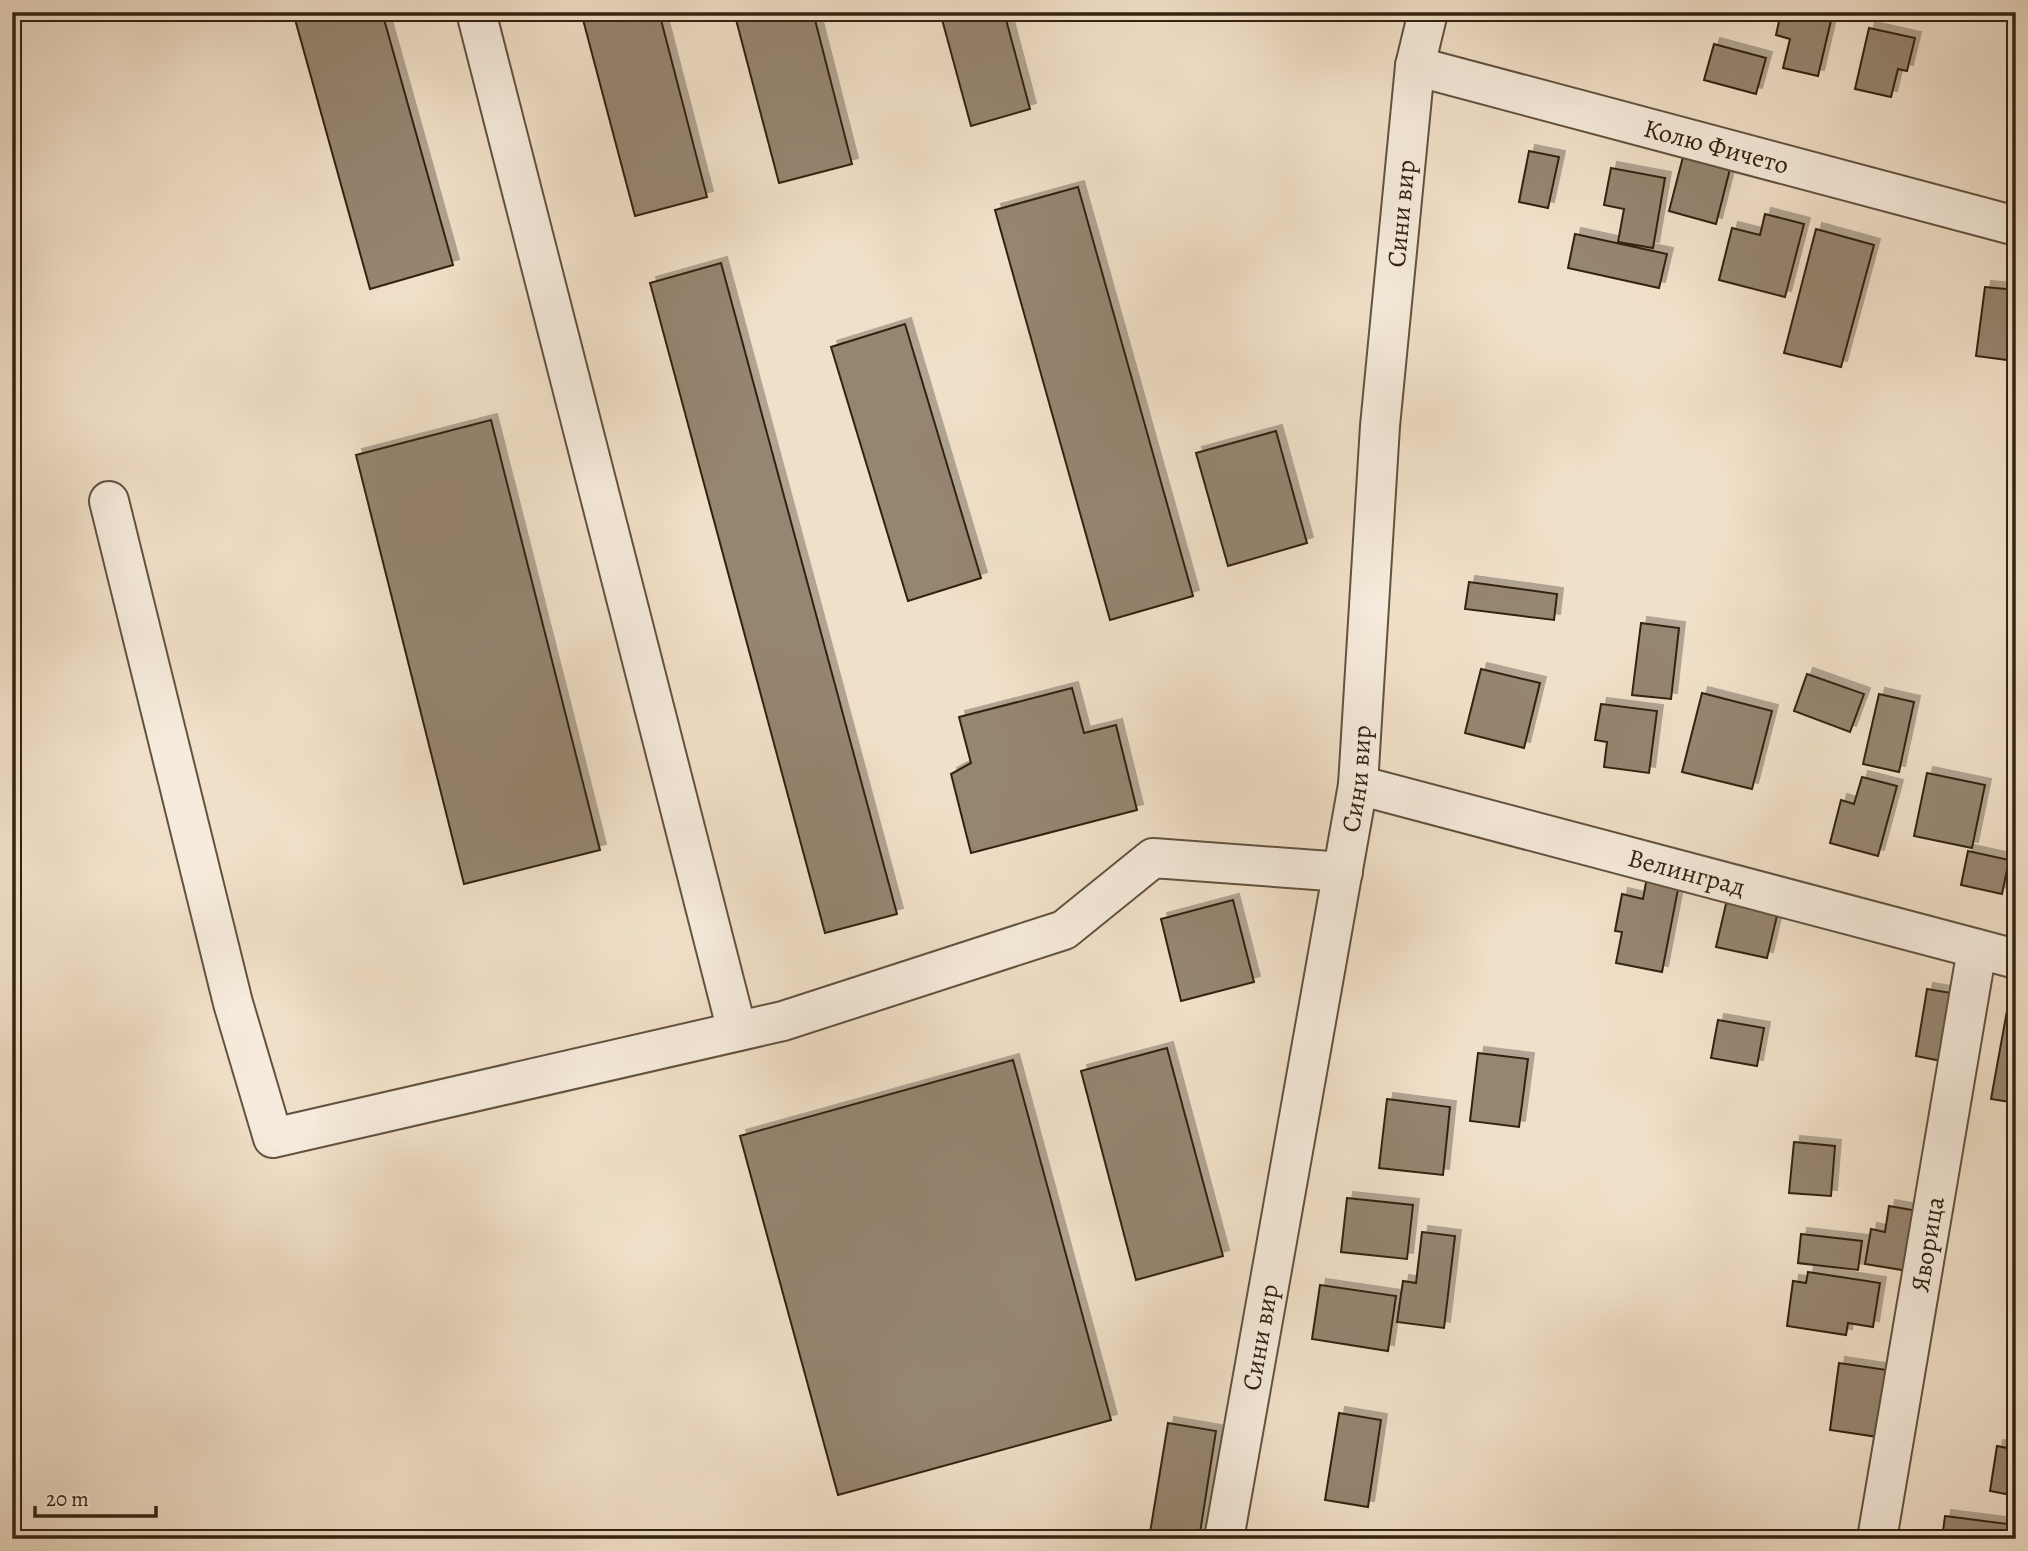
<svg xmlns="http://www.w3.org/2000/svg" width="2028" height="1551" viewBox="0 0 2028 1551" font-family="Alegreya,serif">
  <style>
    .building { fill: #968571; stroke: #321; stroke-width: 2; filter: url(#shadow) }
    .lines { fill: none; stroke-linecap: round; stroke-linejoin: round }
    .minor-casing { stroke: #62523f; stroke-width: 42 }
    .minor { stroke: #f6ebdc; stroke-width: 38 }
    .labels { text-anchor: middle; stroke-width: 5; stroke-linejoin: round; paint-order: stroke }
    .street-label { font-size: 26px; fill: #321; stroke: #f6ebdc }
  </style>
  <defs>
    <filter id="shadow"><feDropShadow dx="6" dy="-6" stdDeviation="0" flood-color="#0004"/></filter>
  </defs>
  <rect width="100%" height="100%" fill="#f1e0c9"/>
  <filter id="stains"><feTurbulence type="fractalNoise" baseFrequency=".00286" numOctaves="4"/><feColorMatrix values="0 0 0 0 .2 0 0 0 0 .09 0 0 0 0 .02 0 0 0 .5 -.17"/></filter>
  <radialGradient id="worn" r=".72"><stop offset=".6" stop-color="#630" stop-opacity="0"/><stop offset="1" stop-color="#630" stop-opacity=".3"/></radialGradient>
  <!-- building -->
  <path class="building" d="M293,12H382L453,265L370,289Z
    M581,12H659L707,197L635,216Z
    M734,12H813L852,164L779,183Z
    M940,12H1004L1030,109L971,126Z
    M1781,12H1833L1818,76L1783,68L1790,39L1776,35Z
    M1869,28L1915,38L1907,71L1898,69L1891,97L1855,89Z
    M1714,44L1766,58L1756,94L1704,80Z
    M2016,92V133L2007,131Z
    M1529,151L1559,157L1548,208L1519,202Z
    M1684,153L1731,165L1716,224L1669,211Z
    M1611,168L1665,178L1653,248L1618,242L1624,209L1604,205Z
    M1078,187L1193,596L1110,620L995,210Z
    M1765,214L1804,224L1785,297L1719,280L1732,228L1760,235Z
    M1816,229L1874,245L1841,367L1784,353Z
    M1575,234L1667,254L1659,288L1568,268Z
    M721,263L897,914L825,933L650,283Z
    M1985,287L2016,290L2015,361L1976,356Z
    M905,324L981,578L908,601L831,347Z
    M491,420L600,850L464,884L356,455Z
    M1276,431L1307,543L1228,566L1196,453Z
    M1469,582L1557,594L1554,620L1465,609Z
    M1641,623L1679,628L1671,699L1632,695Z
    M1481,669L1540,683L1524,748L1465,733Z
    M1807,674L1864,694L1850,732L1794,711Z
    M1072,688L1084,733L1116,725L1137,810L971,853L951,774L971,763L959,717Z
    M1702,693L1772,711L1752,789L1682,772Z
    M1879,694L1914,702L1899,772L1863,764Z
    M1601,704L1657,711L1649,773L1604,767L1607,742L1595,740Z
    M1927,773L1985,785L1972,848L1914,836Z
    M1862,777L1897,786L1878,856L1830,843L1841,800L1854,804Z
    M1968,851L2009,860L2002,894L1961,885Z
    M1647,877L1679,884L1662,972L1616,963L1622,932L1615,931L1622,894L1643,899Z
    M1729,891L1780,903L1767,958L1716,947Z
    M1233,900L1254,982L1181,1001L1161,919Z
    M2012,983L2016,984V1103L1991,1099Z
    M1927,989L1957,994L1946,1062L1916,1056Z
    M1718,1020L1764,1028L1757,1066L1711,1058Z
    M1167,1048L1223,1256L1136,1280L1081,1071Z
    M1478,1053L1528,1059L1519,1127L1470,1121Z
    M1013,1060L1111,1420L838,1495L740,1136Z
    M1387,1099L1450,1107L1443,1175L1379,1168Z
    M1794,1142L1835,1146L1831,1196L1789,1193Z
    M1347,1198L1413,1205L1407,1259L1341,1252Z
    M1889,1206L1918,1211L1908,1271L1865,1264L1871,1229L1885,1232Z
    M1422,1232L1455,1236L1444,1328L1397,1322L1403,1281L1416,1283Z
    M1801,1234L1862,1241L1858,1270L1798,1263Z
    M1808,1272L1880,1283L1873,1327L1848,1323L1846,1335L1787,1326L1793,1281L1806,1283Z
    M1320,1285L1396,1296L1388,1351L1312,1339Z
    M1839,1363L1887,1370L1878,1437L1830,1430Z
    M2014,1375H2016V1417L2007,1416Z
    M1339,1413L1381,1420L1368,1507L1325,1500Z
    M1168,1423L1216,1431L1199,1539H1149Z
    M2016,1431V1496L1990,1491L1997,1446L2012,1449Z
    M1945,1516L2016,1525L2015,1539H1942Z"/>
  <g class="lines">
    <defs>
      <g id="minor">
        <path d="M476,12L737,1031"/>
        <path id="s1" d="M1415,66L2016,226"/>
        <path d="M109,501L233,1003L273,1138L783,1021L1064,930L1153,858L1343,872"/>
        <path id="s2" d="M1358,785L2016,959"/>
        <path id="s3" d="M1224,1539L1358,785L1380,426L1415,66L1428,12"/>
        <path id="s4" d="M1877,1539L1977,949"/>
      </g>
    </defs>
    <!-- minor casing -->
    <use href="#minor" class="minor-casing"/>
    <!-- minor -->
    <use href="#minor" class="minor"/>
  </g>
  <g class="labels">
    <!-- street labels -->
    <g class="street-label">
      <text dy="9" stroke="none"><textPath href="#s1" startOffset="312">Колю Фичето</textPath></text>
      <text dy="9" stroke="none"><textPath href="#s3" startOffset="1339">Сини вир</textPath></text>
      <text dy="9" stroke="none"><textPath href="#s3" startOffset="772">Сини вир</textPath></text>
      <text dy="9" stroke="none"><textPath href="#s2" startOffset="340">Велинград</textPath></text>
      <text dy="9" stroke="none"><textPath href="#s4" startOffset="299">Яворица</textPath></text>
      <text dy="9" stroke="none"><textPath href="#s3" startOffset="205">Сини вир</textPath></text>
    </g>
  </g>
  <!-- margin -->
  <rect width="2028" height="1551" fill="none" stroke="#f1e0c9" stroke-width="42"/>
  <rect x="14" y="14" width="2000" height="1523" fill="none" stroke="#321" stroke-width="3.5"/>
  <rect x="21" y="21" width="1986" height="1509" fill="none" stroke="#321" stroke-width="2"/>
  <!-- scale -->
  <path d="M35 1506v10h121v-10" fill="none" stroke="#332211" stroke-width="3.5"/>
  <text x="46" y="1506" font-size="21" fill="#332211" stroke="#f6ebdc" stroke-width="5" paint-order="stroke">20 m</text>
  <rect width="100%" height="100%" filter="url(#stains)"/>
  <rect width="100%" height="100%" fill="url(#worn)"/>
</svg>
